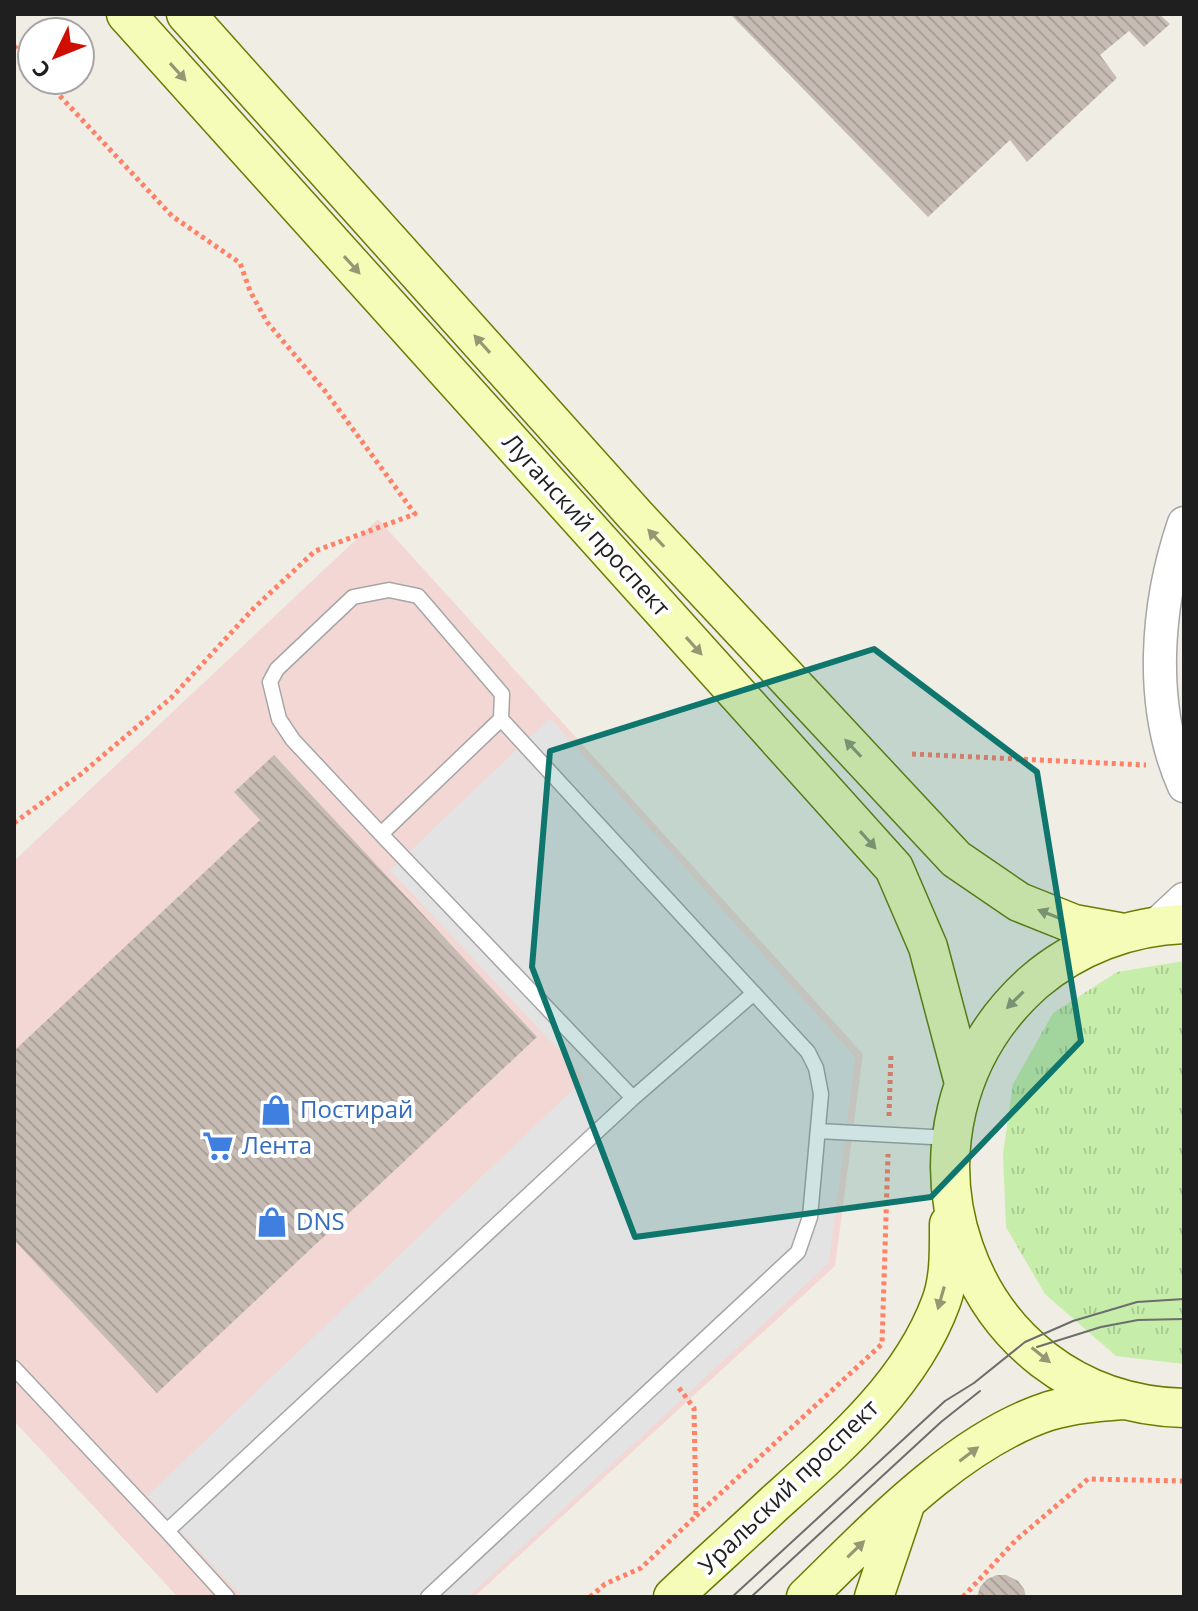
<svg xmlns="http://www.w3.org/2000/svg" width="1198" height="1611" viewBox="0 0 1198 1611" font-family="'Open Sans',sans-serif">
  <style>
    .commercial { fill: #f2d7d4 }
    .grass { fill: url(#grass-tufts) }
    .parking { fill: #e3e3e3 }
    .building { fill: url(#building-back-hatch) }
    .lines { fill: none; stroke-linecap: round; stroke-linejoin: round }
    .service-casing { stroke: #a6a6a6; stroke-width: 17 }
    .tertiary-casing { stroke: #a6a6a6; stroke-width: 35 }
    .secondary-casing { stroke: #677d00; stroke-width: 41 }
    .path { stroke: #ff8168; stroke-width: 5; stroke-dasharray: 4 4; stroke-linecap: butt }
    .service { stroke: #fff; stroke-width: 14 }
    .tertiary { stroke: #fff; stroke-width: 32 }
    .secondary { stroke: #f4fcb7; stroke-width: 38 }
    .tram { stroke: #6d6d6d; stroke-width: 2 }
    .oneway { fill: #949973 }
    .marked { fill: #0f766e; fill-opacity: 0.2; stroke: #0f766e; stroke-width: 6; stroke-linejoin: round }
    .labels { text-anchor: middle; stroke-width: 8; stroke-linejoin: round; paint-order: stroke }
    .street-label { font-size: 24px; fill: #1f1f1f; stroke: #fff }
    .shop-label { font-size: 24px; fill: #366cbe; stroke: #fff; text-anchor: start }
  </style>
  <defs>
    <pattern id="grass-tufts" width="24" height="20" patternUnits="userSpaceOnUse" patternTransform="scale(2)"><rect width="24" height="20" fill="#c6eda9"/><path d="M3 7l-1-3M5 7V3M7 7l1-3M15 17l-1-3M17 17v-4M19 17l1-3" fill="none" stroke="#aacb91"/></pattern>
    <pattern id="building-back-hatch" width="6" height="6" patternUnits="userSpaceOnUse" patternTransform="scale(2)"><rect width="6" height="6" fill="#c6bcb4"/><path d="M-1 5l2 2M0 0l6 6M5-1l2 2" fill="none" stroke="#aaa19a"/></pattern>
  </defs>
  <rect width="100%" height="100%" fill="#f0ede5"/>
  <!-- commercial -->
  <path class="commercial" d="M378,519L863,1054L835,1266L474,1597H178L14,1421V861Z"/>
  <!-- grass -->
  <path class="grass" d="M1184,961V1364L1116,1356L1045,1294L1006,1227L1003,1154L1013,1084L1053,1013L1117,972Z"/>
  <!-- parking -->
  <path class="parking" d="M550,718L855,1057L829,1263L468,1597H243L147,1496L585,1078L390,870Z"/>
  <!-- building -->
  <path class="building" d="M735,14H1159L1170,24L1144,47L1129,31L1100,55L1117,78L1027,162L1010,140L928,217L732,16Z
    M274,755L537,1037L157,1393L14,1240V1051L260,820L234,792Z
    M997,1575H1006L1018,1581L1024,1589L1026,1597H977L980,1587L987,1579Z"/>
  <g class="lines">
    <defs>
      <path id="service" d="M381,834L293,740L279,719L270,682L277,669L353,597L389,590L418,596L502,694L501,719L808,1052L816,1068L821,1094L810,1217L798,1252L428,1597
        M633,1098L754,993
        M818,1131L951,1138
        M14,1368L167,1531
        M227,1597L167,1531L633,1098L381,834L501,719"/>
      <path id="tertiary" d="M1184,523C1156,605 1148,705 1184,786
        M1154,927L1184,899"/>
      <path id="secondary" d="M126,14L894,868L928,947L964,1083
        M186,14L635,515L956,859L1019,902L1074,924L1124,933
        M1184,924C1129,926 1076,946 1034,982C870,1128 961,1402 1184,1408
        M673,1597C707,1565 742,1534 776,1502C840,1445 911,1384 941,1302C950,1278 949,1249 949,1224
        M806,1597C874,1531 957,1441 1049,1411C1073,1404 1097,1402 1122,1400
        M874,1597L905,1505"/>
    </defs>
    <!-- service casing -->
    <use href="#service" class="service-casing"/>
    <!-- tertiary casing -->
    <use href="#tertiary" class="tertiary-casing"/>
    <!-- secondary casing -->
    <use href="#secondary" class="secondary-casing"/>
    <!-- path -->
    <path class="path" d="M14,46L32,66
      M912,754L1146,765
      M14,823L81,774L171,698L254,608L315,551L415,514L325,391L267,322L250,291L240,263L172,216L45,80
      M889,1116L891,1053
      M696,1516L882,1344L888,1154
      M590,1597L605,1584L641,1568L696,1516L694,1408L679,1388
      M963,1597L1016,1540L1088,1479L1184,1481"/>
    <!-- service -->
    <use href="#service" class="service"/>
    <!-- tertiary -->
    <use href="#tertiary" class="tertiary"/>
    <!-- secondary -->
    <use href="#secondary" class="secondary"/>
    <!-- tram -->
    <path class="tram" d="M1037,1347L1101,1327L1138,1320L1184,1319
      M732,1597L945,1401L974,1383L1025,1342L1073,1321L1137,1302L1184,1299
      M751,1597L941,1422L980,1391"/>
  </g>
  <!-- one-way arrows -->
  <defs><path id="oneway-solid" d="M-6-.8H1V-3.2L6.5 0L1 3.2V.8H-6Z" transform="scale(2)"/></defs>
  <g class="oneway">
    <use href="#oneway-solid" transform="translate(178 72) rotate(48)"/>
    <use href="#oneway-solid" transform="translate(352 265) rotate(48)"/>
    <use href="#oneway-solid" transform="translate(482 344) rotate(-132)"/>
    <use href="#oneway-solid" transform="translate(656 538) rotate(-133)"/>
    <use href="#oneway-solid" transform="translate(694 646) rotate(48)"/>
    <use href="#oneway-solid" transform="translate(853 748) rotate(-133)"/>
    <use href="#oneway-solid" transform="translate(868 840) rotate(48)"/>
    <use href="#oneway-solid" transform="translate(1049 914) rotate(-158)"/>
    <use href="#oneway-solid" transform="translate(1015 1000) rotate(135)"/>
    <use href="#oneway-solid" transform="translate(941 1298) rotate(106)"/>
    <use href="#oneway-solid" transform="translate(1041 1355) rotate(39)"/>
    <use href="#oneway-solid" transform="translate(969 1454) rotate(-37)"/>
    <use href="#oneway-solid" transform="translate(856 1549) rotate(-44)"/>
  </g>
  <!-- marked area -->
  <path class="marked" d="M874,649L1037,772L1081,1041L931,1197L635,1237L532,967L550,751Z"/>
  <!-- icons -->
  <defs>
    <symbol id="shop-bare" viewBox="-9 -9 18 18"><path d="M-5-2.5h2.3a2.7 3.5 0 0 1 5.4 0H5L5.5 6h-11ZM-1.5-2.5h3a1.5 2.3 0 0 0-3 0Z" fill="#3f7fe0" stroke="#fff" stroke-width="2.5" paint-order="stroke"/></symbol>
    <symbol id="supermarket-bare" viewBox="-9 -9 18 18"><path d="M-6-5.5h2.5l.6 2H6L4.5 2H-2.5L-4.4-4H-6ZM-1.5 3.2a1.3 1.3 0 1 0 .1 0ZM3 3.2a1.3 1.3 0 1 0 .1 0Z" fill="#3f7fe0" stroke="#fff" stroke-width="2.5" paint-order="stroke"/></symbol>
  </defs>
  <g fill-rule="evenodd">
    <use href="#shop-bare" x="254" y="1088" width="44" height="44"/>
    <use href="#supermarket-bare" x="196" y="1124" width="44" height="44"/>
    <use href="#shop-bare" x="250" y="1200" width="44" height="44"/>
  </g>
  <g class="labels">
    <!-- street labels -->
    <g class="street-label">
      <text transform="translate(586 525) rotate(48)" y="8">Луганский проспект</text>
      <text transform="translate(789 1487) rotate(-44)" y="8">Уральский проспект</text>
    </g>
    <!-- shop labels -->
    <g class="shop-label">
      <text x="300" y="1118">Постирай</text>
      <text x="242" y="1154">Лента</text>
      <text x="296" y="1230">DNS</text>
    </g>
  </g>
  <!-- border -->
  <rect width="1198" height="1611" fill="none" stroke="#1f1f1f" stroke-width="32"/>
  <!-- north arrow -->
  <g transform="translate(56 56) rotate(227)"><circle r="38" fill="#ffffff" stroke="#a5a5a5" stroke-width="2"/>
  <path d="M0-6L14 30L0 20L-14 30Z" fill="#cf0e00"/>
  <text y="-12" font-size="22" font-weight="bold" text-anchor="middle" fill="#1f1f1f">С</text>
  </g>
</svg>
